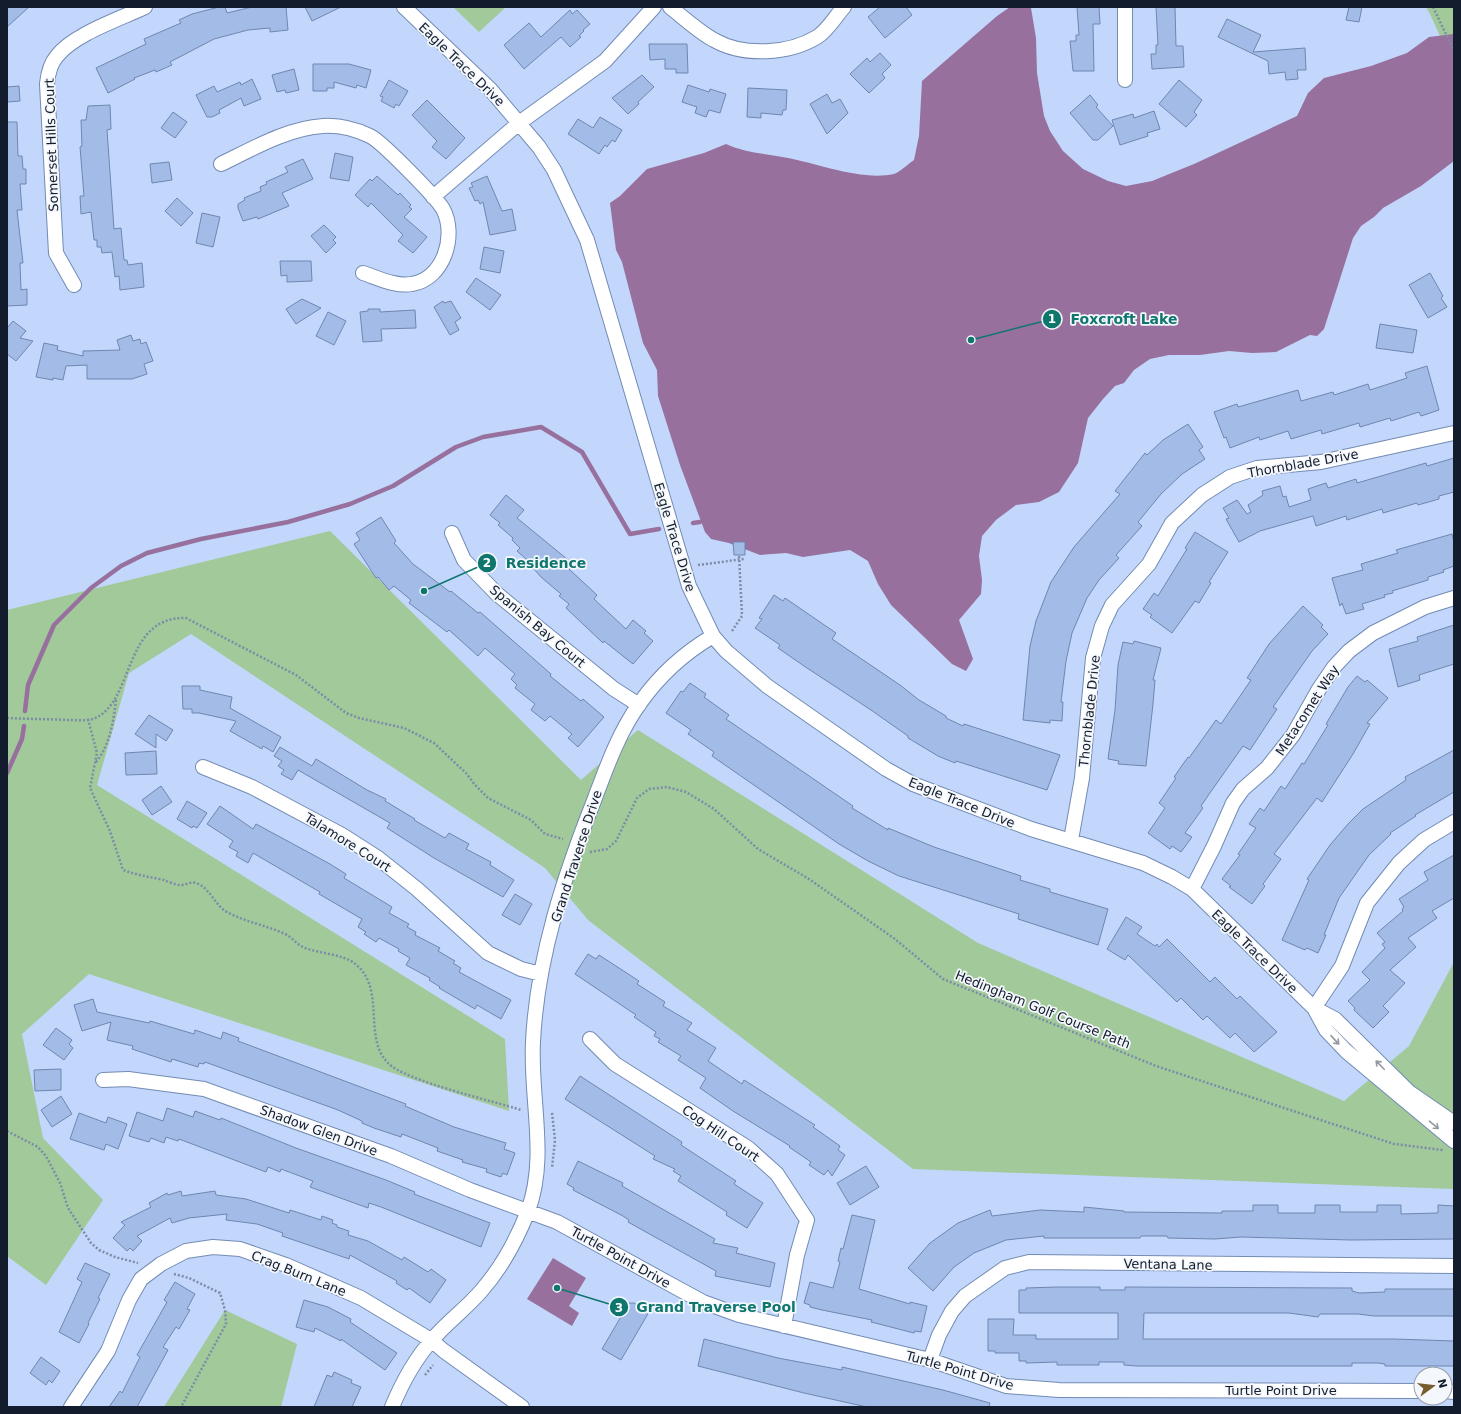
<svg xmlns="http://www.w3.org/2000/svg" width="1461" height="1414" viewBox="0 0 1461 1414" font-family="'DejaVu Sans',sans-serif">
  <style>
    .green { fill: #a1c999 }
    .water { fill: #97709e }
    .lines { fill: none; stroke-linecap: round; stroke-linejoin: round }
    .stream { stroke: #97709e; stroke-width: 4.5 }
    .building { fill: #a2bce7; stroke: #6f87b0 }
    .minor-casing { stroke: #738bb4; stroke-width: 16 }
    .path { stroke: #7c8ca8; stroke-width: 2.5; stroke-dasharray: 2 2; stroke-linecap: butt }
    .minor { stroke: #fff; stroke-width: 14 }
    .oneway { stroke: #9599a0 }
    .labels { text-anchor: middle; stroke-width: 3.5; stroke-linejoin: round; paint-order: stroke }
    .street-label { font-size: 13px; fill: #131c2c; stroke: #f4f7fc }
    .leader { fill: none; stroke: #0f766e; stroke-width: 1.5 }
    .callout-dot { fill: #0f766e; stroke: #f4f7fc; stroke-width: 1.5 }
    .mark-label { font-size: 12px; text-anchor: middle; font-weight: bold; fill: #fff }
    .callout-label { font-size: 14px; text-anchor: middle; font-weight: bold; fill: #0f766e; stroke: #f4f7fc; stroke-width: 3.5; stroke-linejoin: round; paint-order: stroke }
  </style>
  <rect width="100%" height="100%" fill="#c2d7fb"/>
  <!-- green -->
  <path class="green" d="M453,7H506L479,32Z
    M1426,7H1454V67L1430,14Z
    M330,531L581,780L638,730L978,943L1344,1101L1409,1046L1454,962V1189L913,1169L588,920L545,868L191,634L129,673L97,785L505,1039L509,1111L89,974L22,1034L43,1138L103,1200L46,1285L7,1256V610Z
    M225,1310L297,1344L281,1407H164Z"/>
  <!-- water -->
  <path class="water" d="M1010,7L1031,8L1036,38L1037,73L1044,116L1050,131L1063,151L1083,169L1108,181L1126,186L1152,181L1194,164L1297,116L1308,93L1324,78L1371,66L1407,53L1429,37L1454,34V161L1421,186L1383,208L1374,217L1361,226L1353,238L1324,329L1317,336L1310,335L1276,352L1252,353L1229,351L1200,355H1169L1150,359L1134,370L1124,383L1115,386L1103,399L1088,418L1078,463L1059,492L1039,502L1016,505L996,520L982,536L979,556L982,580L981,594L959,620L973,659L966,671L952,664L891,605L878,584L868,561L850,550L803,557L786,553L760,555L729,543L711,539L705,532L680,465L658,396L657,370L643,343L622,262L616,250L610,203L620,196L647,169L704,153L726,144C746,153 767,154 788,158C819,164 862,181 894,174C900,172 908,164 914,160L919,136L922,81L997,16Z
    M553,1258L586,1278L569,1306L579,1313L572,1326L527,1299Z"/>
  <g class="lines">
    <!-- stream -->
    <path class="stream" d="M693,523L700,522
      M25,711L28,685L54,625L91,588L121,566L147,553L201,539L288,522L350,504L393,486L456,447L483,437L541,427L582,452L630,534L659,529
      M7,773L22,739L24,726"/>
  </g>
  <!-- building -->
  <path class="building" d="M7,7H29L7,27Z
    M219,7H225L227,13L252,7H286L288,30L270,32V28L248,30L214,39L170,62L172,65L156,72L155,70L134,78L135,79L108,93L96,68L146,44L144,39L181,23L179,20L192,14Z
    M305,7H341L312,21Z
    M880,7H906L912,15L885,38L868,17Z
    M1077,7H1099L1100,24H1093L1094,71H1073L1070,41H1076V35H1079Z
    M1156,7H1175L1176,46H1183L1184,67L1152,69L1151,54H1156V45H1158Z
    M1349,7H1362L1359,22L1346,20Z
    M570,10L572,14L577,10L590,24L583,30L584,31L579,36L581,37L570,47L561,37L524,69L504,45L529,23L541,37Z
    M1227,19L1261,35L1253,52L1305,48L1306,70H1297L1298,79L1286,80L1285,72L1269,74L1268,61L1218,37Z
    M649,44H687L688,73H676V69H665V59L650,60Z
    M880,53L891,65L882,74L885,78L869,93L850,74L867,58L870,62Z
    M313,64H349L371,70L366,88L357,85L356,88L334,82V88H327V91H313Z
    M294,69L299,90L286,93L285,90L277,92L272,75Z
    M642,75L654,87L638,102L639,104L628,114L612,98Z
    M252,79L261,99L244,106L241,98L219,110L220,113L212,117H207L196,95L214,86L217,92L240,82L241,85Z
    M389,80L408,91L399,106L396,104L394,108L381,101L383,97L380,96Z
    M1179,80L1202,100L1194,112L1197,115L1186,127L1159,104Z
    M688,85L709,92L710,89L726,94L720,113L709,110L706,117L695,113L697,107L682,102Z
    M19,86L20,101L7,102V87Z
    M748,88L787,90L786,110H783L782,115L761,113V118L747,117Z
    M827,94L832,103L840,99L848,113L827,134L810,104Z
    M1090,95L1098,105L1096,107L1113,126L1098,140H1093L1070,113Z
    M427,100L465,138L446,159L432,147L437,141L412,115Z
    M110,105L111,129L107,130L114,229L121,228L124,260H127L128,265L142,263L144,287L120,290L119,276L115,277L112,252L102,253L101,247H97V240H94L91,212L81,214L80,196H84L80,147L82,146L81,120H86L88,106Z
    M1154,111L1160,129L1147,133L1148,136L1120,145L1112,120L1133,114L1134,118Z
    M173,112L187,122L175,138L161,128Z
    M600,117L622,130L615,142L612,140L607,147L605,145L599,154L568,134L578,119L593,128Z
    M7,122H17L18,156H22L23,169H26V184H20L22,210H17L23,263H20L21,290L27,289V305L7,306Z
    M335,153L353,157L349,181L330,178Z
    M303,159L313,179L282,193L289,206L258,219L257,217L243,221L238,208V204L245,200L244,198L261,191L260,187L267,184L266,182L288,172L285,167Z
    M169,162L172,180L152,183L150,164Z
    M377,176L398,195L400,193L411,205L409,207L412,209L404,217L427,237L413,253L398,241L403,235L371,203L368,207L355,195L370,179L372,181Z
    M487,176L502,211L512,209L516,230L490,235L483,202L480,204L478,200L475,201L469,188L473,187L471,183Z
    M177,198L193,213L181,226L165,211Z
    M202,213L220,217L213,247L196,243Z
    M324,225L336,237L333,240L336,243L326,253L311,236Z
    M484,247L504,251L500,273L480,269Z
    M280,261H311L312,281L287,282V275L281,276Z
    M1430,273L1443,296L1441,298L1447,307L1428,318L1409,285Z
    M476,278L501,295L490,310L466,292Z
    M302,299L321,308L296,324L286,309Z
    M443,301L444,303L451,301L461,318L455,322L459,330L450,335L434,307Z
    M368,309H380V312L415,310L416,328L381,329L382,341L363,342L360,312L368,311Z
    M328,312L346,321L334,345L316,336Z
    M13,321L26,331L20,338L33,341L16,361L7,354V328Z
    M1380,324L1417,330L1413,353L1376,348Z
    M131,335L133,341L140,339L141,344L146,342L153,361L144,364L147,374L132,379H87V365L66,366L63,380L53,378V380L36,377L44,343L58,346L57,350L83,356V351L120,350L117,340Z
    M1427,366L1439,410L1421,416L1419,412L1391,421L1390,418L1360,427L1359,423L1322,434L1321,430L1291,439L1288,431L1260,440L1259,437L1230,448L1226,437L1224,438L1214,412L1237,404L1238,407L1298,390L1301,401L1333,392L1334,395L1368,384L1370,390L1407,378L1405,373Z
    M1188,424L1203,447L1199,450L1205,459L1182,474L1161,494L1138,522L1142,526L1116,555L1119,558L1099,580L1087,598L1072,633L1066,661L1061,702H1063L1062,721L1050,720V723L1023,720L1030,646L1036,621L1051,582L1074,547L1120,494L1115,491L1145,453L1147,455L1163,440Z
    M1454,458V492L1439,496V499L1418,505L1417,503L1383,513L1382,509L1347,520L1346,516L1316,526L1313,516L1260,531L1239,542L1226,519L1229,518L1223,508L1237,500L1247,514L1251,512L1248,505L1263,495L1262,491L1280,486L1283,497L1286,496L1289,507L1311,500L1308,489L1326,483L1328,488L1356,479L1357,483L1426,463L1427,466Z
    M506,495L524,510L517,518L573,564L569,569L597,595L594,599L626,629L633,620L646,631L644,633L653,641L633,664L604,641L603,643L566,608L569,604L559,596L561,594L542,578L533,568L534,566L517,551L520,548L512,540L513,538L498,525L500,523L490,515Z
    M381,517L396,541L394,543L413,564L450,592L451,591L478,613L480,612L551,674L550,676L581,701L583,699L604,717L578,747L568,738L572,734L550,716L545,721L531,710L535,704L515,688L517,685L511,679L515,674L485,648L478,656L449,630L447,632L409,603L411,600L394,586L389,590L378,577L376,578L354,544L360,540L356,533Z
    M1195,532L1228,552L1209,582L1211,583L1199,603L1195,601L1172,633L1150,617L1152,615L1143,609L1154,593L1158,596L1187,549L1185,548Z
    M1452,534L1454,542V566L1443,570L1444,572L1428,577V580L1392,591L1393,593L1384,595L1385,597L1362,604L1364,609L1346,614L1342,603L1340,606L1332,578L1363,570L1361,564L1398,553L1396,550Z
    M733,542H745V555H734Z
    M774,595L783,601L785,598L836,633L832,639L900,685L919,700L946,716V718L963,726L964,724L1060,755L1047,790L956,761L955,763L938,756L908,738V736L871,710L804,666L778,648L780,645L755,628L762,619L759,618Z
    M1303,606L1323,625L1321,627L1328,634L1312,651L1273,707L1277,709L1250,750L1243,746L1212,790L1201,806L1203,808L1185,833L1192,837L1181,852L1172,846L1170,849L1148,833L1165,808L1159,803L1176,778L1174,777L1188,757L1189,758L1216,720L1221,724L1251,680L1247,678L1269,644Z
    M1454,625V664L1419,675L1420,680L1398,687L1389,649L1418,641L1417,637Z
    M1134,641L1161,648L1153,680H1155L1153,704L1146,766L1118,764L1119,761L1108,759L1115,710L1118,665L1123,642L1133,644Z
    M1357,676L1365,682L1367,680L1388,698L1367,723L1370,724L1353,754L1322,802L1317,798L1274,854L1281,859L1263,884L1265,886L1252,904L1229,887L1231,886L1222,879L1240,855L1238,854L1256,828L1249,824L1260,808L1264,811L1281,786L1285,789L1302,763L1304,764L1328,725L1326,724L1348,687Z
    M690,683L706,694L704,697L729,715L726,719L853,806L852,808L888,830V828L934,847L1021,876L1020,880L1050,889V892L1108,909L1098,945L1018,919L1019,914L899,876L868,861L839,844L712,756L714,752L688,734L691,730L666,713L681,691L683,692Z
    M182,686H200V690L232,697L230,708L281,737L273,752L263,746L262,749L230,731L236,721L199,713H192V709H183Z
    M149,715L173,730L166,741L156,734V748L135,734Z
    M280,747L312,766L316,759L367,790L386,799L385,801L415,819L414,820L445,838L449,833L469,844L466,849L491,862L490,865L514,880L503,897L434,858L387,828L390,823L298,770L292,780L281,774L284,770L278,766L282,761L274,756Z
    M1454,750V792L1415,815L1416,816L1390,833L1391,834L1369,855L1339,898L1324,935H1326L1318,953L1307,948L1305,950L1282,940L1309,880L1307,879L1330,845L1348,824L1363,809L1406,780L1405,777Z
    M156,751L157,774L126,775L125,753Z
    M161,786L172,802L152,815L142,800Z
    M187,801L207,813L197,828L193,826L192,828L177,819Z
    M220,806L253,829L256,824L330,864L346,874L344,878L392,907L389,913L409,924L407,927L416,932L415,935L440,948L438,951L455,961L453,963L461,968L459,972L511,1000L501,1019L477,1005L475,1009L439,988L440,987L429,980L430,978L406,965L410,958L398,951L399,949L379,938L376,942L364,934L366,932L358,927L362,919L319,894L320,892L253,853L248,863L236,856L238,852L229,847L233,841L207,824Z
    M1454,855V898L1432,911L1437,918L1408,938L1416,947L1390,970L1405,983L1383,1006L1389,1012L1373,1028L1354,1010L1355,1008L1348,1001L1370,980L1362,972L1385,948L1382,944L1385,942L1377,933L1403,911L1402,909L1404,907L1399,899L1428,880L1424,872Z
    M515,894L532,904L520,925L502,915Z
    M1126,917L1142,927L1137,934L1155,946L1157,944L1159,947L1167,939L1210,982L1215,977L1237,999L1240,996L1277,1032L1254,1052L1235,1033L1230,1038L1207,1016L1203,1020L1181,998L1177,1002L1128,955L1125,960L1107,949Z
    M588,954L596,959L599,955L639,981L637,984L665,1002L663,1006L692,1023L687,1030L716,1048L708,1061L742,1084L744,1080L815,1125L813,1127L840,1146L838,1150L845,1155L832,1176L828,1170L824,1175L809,1165L811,1162L789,1147L790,1146L733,1111L700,1088L706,1078L678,1060L681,1056L658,1042L660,1039L654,1036L656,1032L634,1017L636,1015L575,974Z
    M93,999L97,1012L149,1023L150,1021L194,1034L195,1030L221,1039L223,1032L239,1038L238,1041L406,1104L405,1106L454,1127L506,1143L504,1149L515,1153L507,1175L503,1173L501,1177L486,1172L487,1169L462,1162L463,1160L437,1151L438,1148L415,1139L402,1134L401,1137L374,1128L362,1123V1121L338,1110L205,1062L204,1064L199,1063L198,1067L172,1059L171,1062L132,1049L133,1046L107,1040L111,1022L82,1031L74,1005Z
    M56,1028L72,1040L69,1044L73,1048L64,1060L43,1045Z
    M61,1069V1090L35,1091L34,1070Z
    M580,1076L682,1142L681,1145L736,1181L734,1184L763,1203L747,1228L726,1215L727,1212L678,1181L681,1176L673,1171L675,1169L653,1159L655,1156L565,1099Z
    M61,1096L72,1114L52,1127L41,1110Z
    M167,1108L193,1117L195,1111L220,1120L221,1118L296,1148L386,1180L415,1192L414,1194L490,1223L481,1247L381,1207L369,1203L368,1208L310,1187L313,1181L281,1169L280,1172L268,1167L266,1172L179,1139L178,1141L166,1137L164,1143L151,1138L149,1142L129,1136L137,1112L163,1121Z
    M79,1113L106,1123L108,1117L127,1124L118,1149L106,1144L104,1150L70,1139Z
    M578,1161L623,1183L622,1186L715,1239L713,1243L738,1248L736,1253L775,1263L770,1287L715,1276L716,1271L628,1222L629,1220L623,1216L573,1190L574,1188L567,1184Z
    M866,1166L879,1187L850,1205L837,1183Z
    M181,1191L182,1196L215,1191L216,1195L246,1199L289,1213L290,1210L321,1220L322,1216L333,1220L332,1223L337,1225V1227L349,1231L348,1235L368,1241L402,1260L404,1257L428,1272L431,1269L446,1280L430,1303L409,1288L407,1290L396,1283L397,1281L350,1255L349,1259L329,1252L282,1236L283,1233L257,1224L226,1220L227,1214L189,1218L172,1223L170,1218L137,1236L142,1241L133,1251L130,1248L127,1251L113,1238L125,1225L121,1222L151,1207L149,1203L167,1193L168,1195Z
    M1253,1205H1278V1213H1315V1205H1340V1212H1377V1205H1401V1214L1438,1213V1205L1454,1206V1239L1351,1240L1241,1237L1215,1239L1168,1238L1167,1236H1141L1140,1238H1044V1236L1006,1240L974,1253L954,1267L933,1291L908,1268L930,1243L958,1223L990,1210L992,1216L1040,1210L1084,1212V1207L1124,1211V1212L1222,1213V1211H1253Z
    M852,1215L875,1220L859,1289L910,1304V1302L927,1306L921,1332L915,1331L914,1333L871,1322L872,1320L822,1310L810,1307V1305L804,1303L810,1282L833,1288L840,1262L838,1261L841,1248L843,1249Z
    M85,1263L110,1274L98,1298L100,1299L88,1323L89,1324L79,1343L59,1332L82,1282L77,1279Z
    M175,1282L195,1294L187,1309L190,1310L179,1329L176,1327L163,1347L168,1350L137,1407H109L120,1391L122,1393L140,1357L137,1355L167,1302L164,1300Z
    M1057,1287H1100V1290H1125V1287L1352,1288V1291L1359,1293L1385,1292V1289H1454V1316H1374L1358,1314H1320L1318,1317L1289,1313H1144L1143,1339H1394L1454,1341V1366H1385V1364L1378,1363H1352V1366H1137L1124,1365V1362H1099V1365H1057V1362L1026,1363V1361H1019V1353H995V1351H988V1319H1014L1013,1335H1036V1339H1118V1313H1019V1290H1026V1288Z
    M304,1300L328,1307L351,1319L350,1322L397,1353L385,1370L341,1339V1341L315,1328L314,1332L296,1327Z
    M629,1303H634L649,1312L621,1360L602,1349Z
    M704,1339L778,1358L842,1370V1367L943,1390L990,1403L989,1407H867L804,1393L698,1366Z
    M41,1357L60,1371L52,1383L49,1380L46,1385L30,1373Z
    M334,1372L352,1380L351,1383L361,1387L352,1407H314L327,1375L332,1377Z"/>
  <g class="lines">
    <defs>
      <path id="minor" d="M404,7L490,89L539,147L554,170L587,240L689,586L713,636L726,651L767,686L886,769L913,784L1031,829L1143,863L1172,877L1192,889L1314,1008L1335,1019L1409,1092L1454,1123
        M670,7C684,18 699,32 714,40C744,57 789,54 817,37C828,30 835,17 844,7
        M1125,7V80
        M221,164C252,149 288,128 323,126C339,125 355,129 370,136C381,141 436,197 443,209C457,235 444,279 412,284C396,287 378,278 363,273
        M433,197L519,123L605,61L654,7
        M74,285L56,253L47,84C48,73 50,64 57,56C74,34 120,19 145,7
        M452,533L464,560L497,594L614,689L639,705
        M203,767L252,787L342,835L378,858L417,889L488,953L521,969L541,974
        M1071,840L1082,778L1093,658L1102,626L1112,605L1149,564L1172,523L1202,495L1230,477L1257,468L1321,462L1454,433
        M1192,889L1214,846L1233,803L1243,789L1267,768L1293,735L1319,689L1334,667L1349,651L1373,633L1425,607L1454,598
        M1314,1008L1342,966L1367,903L1399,863L1424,840L1454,822
        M1314,1008L1326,1030L1346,1051L1454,1141
        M590,1039L615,1064L748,1148L777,1174L807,1220L797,1255L784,1326
        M103,1080L128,1079L204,1089L391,1156L470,1190L557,1222L679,1289L703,1302L739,1315L930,1360L1006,1386L1059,1390L1421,1391
        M930,1360L939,1335L952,1311L965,1296L1005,1268L1029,1262L1454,1266
        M1445,1391L1454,1392
        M71,1407L108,1351L129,1300L141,1279L161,1264L186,1251L213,1247L240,1249L286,1265L361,1298L431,1340L444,1351L522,1407
        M392,1407C402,1383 415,1359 432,1340C447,1322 467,1308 482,1290C501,1268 517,1239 528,1211C548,1157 530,1099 533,1042C537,958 564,876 595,798C607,766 619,732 640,703C659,676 684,653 713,636"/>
    </defs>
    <!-- minor casing -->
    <use href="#minor" class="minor-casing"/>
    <!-- path -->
    <path class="path" d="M1433,7L1454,51
      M698,565L744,559
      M732,631L742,616L739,555
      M7,718C27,719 48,719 68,720C75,720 86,721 93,719C135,704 122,616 186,618L296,675L346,713L359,718L404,728L434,743L467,774L475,785L488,798L531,820L545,834L563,839
      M88,719L97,753L90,788L110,831L123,870C136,875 150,877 164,880C169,882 176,885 181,885C187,885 191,881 196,883C211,888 215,907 229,913C246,922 265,925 283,933C291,936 297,945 305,948C319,953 344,955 354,963C387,987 362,1037 388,1063C405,1081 494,1101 521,1110
      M96,762C110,745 114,720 116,699
      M590,852L607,849L616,841L637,798L649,789L667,787L686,792L714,809L758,849L809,879L895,939L943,979L1156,1066L1394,1144L1443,1150
      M552,1113L555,1140L552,1168
      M7,1131L38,1147L46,1156L60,1183L68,1208L91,1243L99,1250L115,1257L138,1263
      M174,1274L189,1278L220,1293L225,1310L226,1324L181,1407
      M425,1375L433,1365"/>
    <!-- minor -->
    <use href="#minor" class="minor"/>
  </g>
  <!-- one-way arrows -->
  <defs><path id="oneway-shaft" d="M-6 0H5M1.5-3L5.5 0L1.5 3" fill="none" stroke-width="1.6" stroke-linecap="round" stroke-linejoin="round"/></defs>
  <g class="oneway">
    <use href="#oneway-shaft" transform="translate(1335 1040) rotate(47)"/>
    <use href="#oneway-shaft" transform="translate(1380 1065) rotate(-134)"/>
    <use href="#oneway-shaft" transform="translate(1434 1125) rotate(40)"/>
  </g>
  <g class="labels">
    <!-- street labels -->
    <g class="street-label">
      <text transform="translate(462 64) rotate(44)" y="5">Eagle Trace Drive</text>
      <text transform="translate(51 145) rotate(-92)" y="5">Somerset Hills Court</text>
      <text transform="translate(1303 463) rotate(-10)" y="5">Thornblade Drive</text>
      <text transform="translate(675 537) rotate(73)" y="5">Eagle Trace Drive</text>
      <text transform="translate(538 626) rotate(40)" y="5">Spanish Bay Court</text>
      <text transform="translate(1307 710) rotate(-57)" y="5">Metacomet Way</text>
      <text transform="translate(1089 711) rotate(-84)" y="5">Thornblade Drive</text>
      <text transform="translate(962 802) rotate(22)" y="5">Eagle Trace Drive</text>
      <text transform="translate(348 842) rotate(32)" y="5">Talamore Court</text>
      <text transform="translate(576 856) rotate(-72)" y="5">Grand Traverse Drive</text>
      <text transform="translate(1255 951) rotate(44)" y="5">Eagle Trace Drive</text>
      <text transform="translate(1043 1009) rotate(22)" y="5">Hedingham Golf Course Path</text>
      <text transform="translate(319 1130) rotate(20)" y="5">Shadow Glen Drive</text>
      <text transform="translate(721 1133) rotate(34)" y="5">Cog Hill Court</text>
      <text transform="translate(621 1257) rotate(29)" y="5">Turtle Point Drive</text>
      <text transform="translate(1168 1264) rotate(1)" y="5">Ventana Lane</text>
      <text transform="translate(299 1273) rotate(22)" y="5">Crag Burn Lane</text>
      <text transform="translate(960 1370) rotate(16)" y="5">Turtle Point Drive</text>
      <text x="1281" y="1395">Turtle Point Drive</text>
    </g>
  </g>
  <!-- callouts -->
  <path class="leader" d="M971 340L1052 319M424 591L487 563M557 1288L619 1307"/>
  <g class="callout-dot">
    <circle cx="971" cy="340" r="4"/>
    <circle cx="424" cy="591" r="4"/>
    <circle cx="557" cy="1288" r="4"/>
    <circle cx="1052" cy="319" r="10"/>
    <circle cx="487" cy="563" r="10"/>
    <circle cx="619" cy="1307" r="10"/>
  </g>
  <g class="mark-label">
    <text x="1052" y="323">1</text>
    <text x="487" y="567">2</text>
    <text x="619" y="1312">3</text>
  </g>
  <g class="callout-label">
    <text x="1124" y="324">Foxcroft Lake</text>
    <text x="546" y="568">Residence</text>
    <text x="716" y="1312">Grand Traverse Pool</text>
  </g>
  <!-- border -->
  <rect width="1461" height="1414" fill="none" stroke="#131c2c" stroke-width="16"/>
  <!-- north arrow -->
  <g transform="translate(1433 1386) rotate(75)"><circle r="19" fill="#f4f7fc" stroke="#9a9fa9"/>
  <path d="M0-3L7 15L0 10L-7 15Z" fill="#785e2f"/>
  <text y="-6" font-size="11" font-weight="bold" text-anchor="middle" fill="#131c2c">N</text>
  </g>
</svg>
